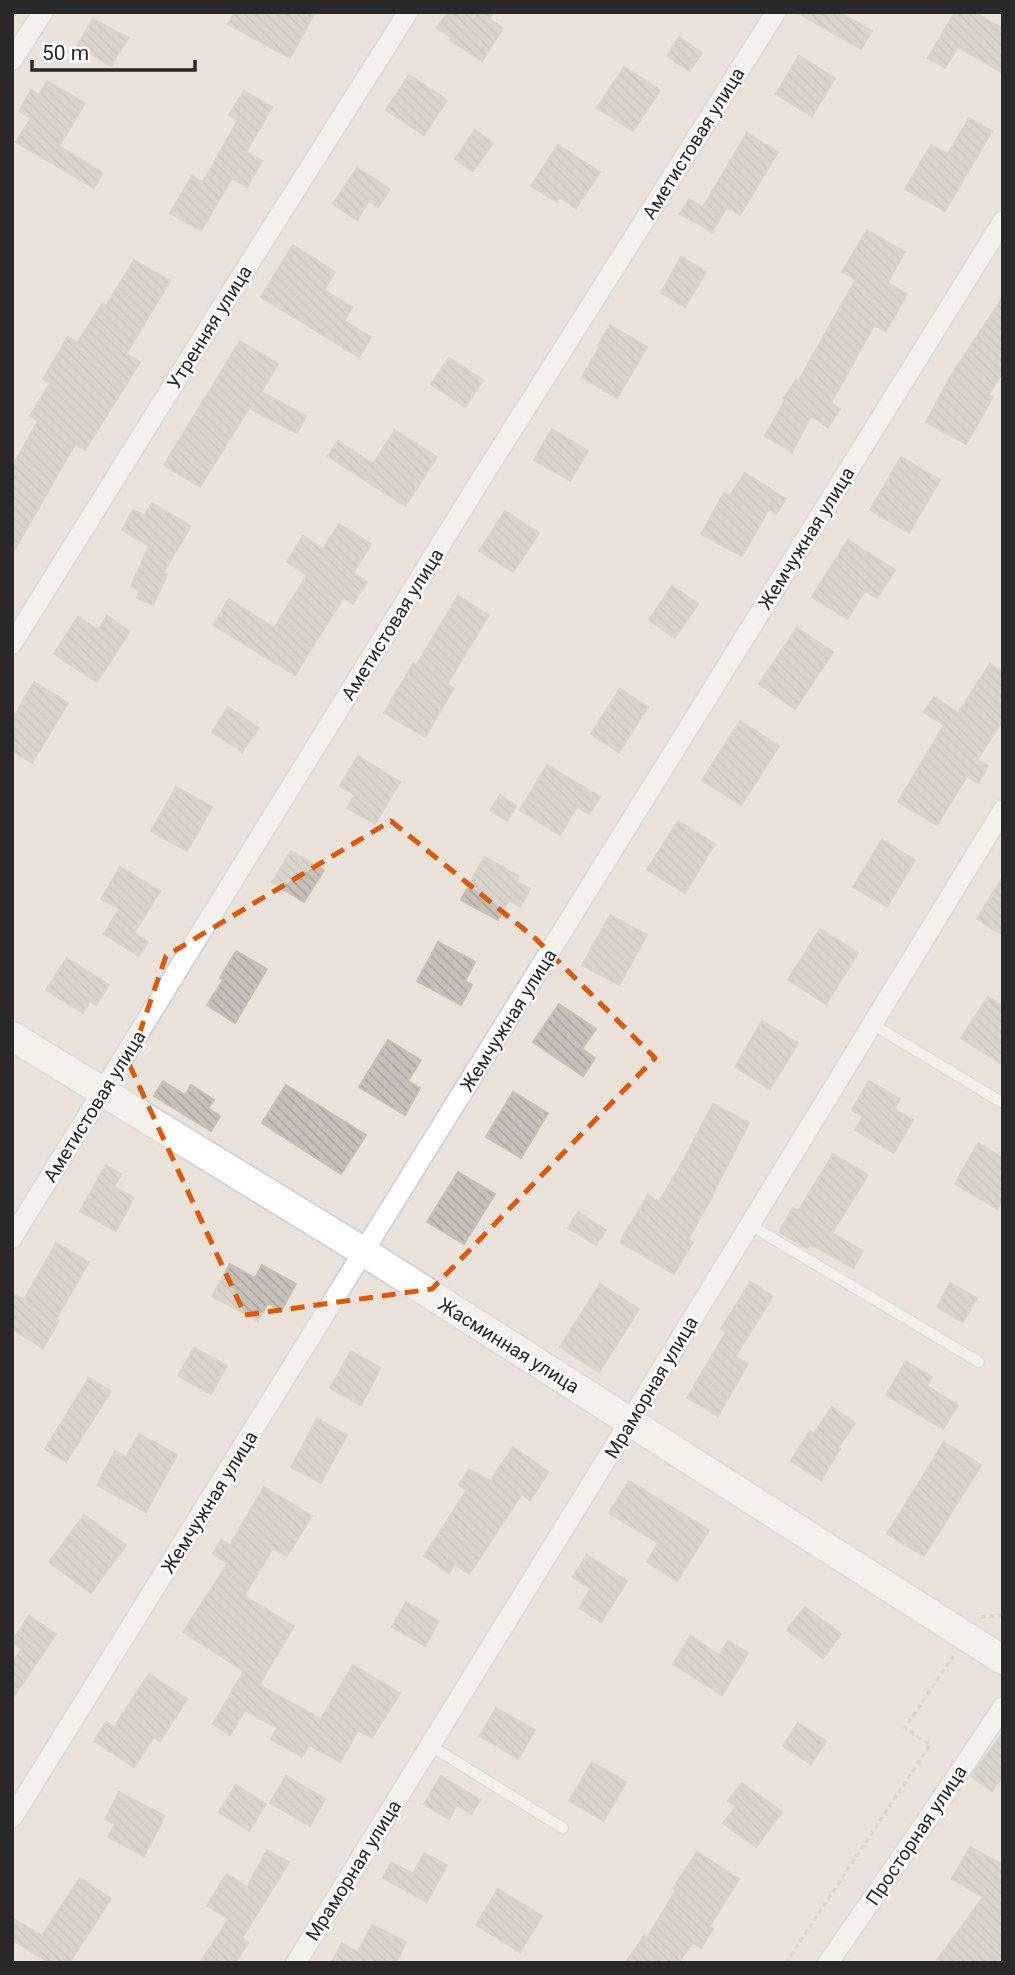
<svg xmlns="http://www.w3.org/2000/svg" width="1015" height="1975" viewBox="0 0 1015 1975" font-family="Roboto,sans-serif">
  <style>
    .building { fill: url(#building-back-hatch); stroke: #c6bfb3; stroke-width: 2 }
    .lines { fill: none; stroke-linecap: round; stroke-linejoin: round }
    .lane-casing { stroke: #cfd3e2; stroke-width: 13 }
    .street-casing { stroke: #cfd3e2; stroke-width: 23 }
    .secondary-casing { stroke: #cfd3e2; stroke-width: 32 }
    .path { stroke: #c3c3c3; stroke-width: 3.5; stroke-dasharray: 5 3.5; stroke-linecap: butt }
    .lane { stroke: #fff; stroke-width: 10 }
    .street { stroke: #fff; stroke-width: 19 }
    .secondary { stroke: #fff; stroke-width: 28 }
    .marked { fill: none; stroke: #de570d; stroke-width: 5; stroke-dasharray: 14 9; stroke-linejoin: round }
    .labels { text-anchor: middle; stroke-width: 5; stroke-linejoin: round; paint-order: stroke }
    .street-label { font-size: 19px; fill: #282828; stroke: #fff }
  </style>
  <defs>
    <pattern id="building-back-hatch" width="6" height="6" patternUnits="userSpaceOnUse" patternTransform="scale(1.75)"><rect width="6" height="6" fill="#c6c0b9"/><path d="M-1 5l2 2M0 0l6 6M5-1l2 2" fill="none" stroke="#aaa59f"/></pattern>
  </defs>
  <rect width="100%" height="100%" fill="#ebe3d9"/>
  <!-- building -->
  <path class="building" d="M235,12H315L290,58L228,24Z
    M448,12H494L489,19L503,28L482,61L450,40L452,38L437,28Z
    M796,12H839L872,31L861,49Z
    M955,12H974L1003,29V73L958,47L945,68L928,58Z
    M93,19L128,38L111,66L77,46Z
    M679,37L702,53L689,71L667,56Z
    M799,56L835,78L812,116L776,94Z
    M624,67L660,90L633,131L597,108Z
    M409,75L447,100L424,135L386,110Z
    M47,81L85,103L59,146L103,173L94,188L16,142L31,118L19,111L31,90L39,95Z
    M244,91L272,107L246,152L262,161L247,187L232,178L201,231L170,213L192,176L203,182L238,120L229,115Z
    M969,118L992,131L945,211L905,189L931,145L948,154Z
    M475,130L493,143L473,171L455,159Z
    M747,133L778,152L740,215L727,207L712,232L680,214L689,199L703,207Z
    M558,145L600,172L576,208L560,197L557,202L531,186Z
    M357,168L390,189L378,207L369,201L357,220L333,204Z
    M867,230L905,252L887,283L907,294L886,331L874,325L831,403L840,409L828,427L811,416L792,452L765,436L786,399L784,398L796,380L798,382L856,279L842,272Z
    M293,245L335,272L324,290L352,307L344,321L371,337L359,357L261,297Z
    M681,257L706,272L685,307L661,293Z
    M134,260L170,281L126,354L140,362L85,450L75,444L12,554V467L38,421L30,416L50,383L43,379L68,337L77,343L102,304L106,306Z
    M1003,297V372L988,395L993,397L966,444L926,422L952,374Z
    M610,325L647,347L617,398L582,377L600,346L598,345Z
    M240,341L278,364L261,392L306,416L297,433L249,408L200,487L164,465Z
    M449,358L483,380L465,407L431,384Z
    M552,429L588,451L570,481L534,460Z
    M395,430L437,457L405,506L328,456L338,441L373,464Z
    M901,457L940,480L909,533L870,510Z
    M745,473L786,499L776,514L769,509L742,556L701,534L724,493L730,496Z
    M152,503L191,526L163,573L167,575L153,605L137,598L140,590L131,586L149,546L122,530L133,510L144,516Z
    M505,511L539,533L513,572L479,551Z
    M339,524L371,544L353,573L367,582L353,604L343,598L295,675L213,625L229,599L274,628L307,575L287,562L303,536L323,549Z
    M848,540L895,570L877,598L865,591L847,619L812,597Z
    M672,586L698,604L675,638L649,620Z
    M458,596L489,615L447,684L454,688L425,737L384,713L413,664L416,666Z
    M107,616L130,631L97,682L54,654L78,617L98,630Z
    M797,628L833,652L795,709L759,684Z
    M990,664L1003,672V720L977,760L988,766L978,783L967,776L937,825L898,802L944,725L924,712L934,697L958,713Z
    M34,682L68,703L32,763L12,751V720Z
    M620,689L648,707L619,752L591,734Z
    M228,707L259,728L242,752L212,732Z
    M740,721L779,746L741,805L702,780Z
    M358,756L400,782L375,824L347,808L355,795L340,786Z
    M547,765L600,797L589,814L577,807L560,835L520,810Z
    M176,787L212,807L187,851L151,831Z
    M500,795L516,806L507,821L490,810Z
    M678,821L715,844L685,893L647,870Z
    M882,840L915,860L887,907L853,887Z
    M291,851L324,870L304,902L272,882Z
    M484,857L519,876L516,882L530,889L520,907L509,900L498,920L461,900Z
    M120,867L160,891L134,933L148,942L139,956L104,934L119,909L101,899Z
    M1003,877V935L977,919Z
    M610,915L647,935L619,985L582,965Z
    M820,929L858,953L826,1004L788,980Z
    M438,942L475,962L465,981L472,985L461,1005L417,981Z
    M236,951L267,969L235,1023L207,1005L223,980L220,978Z
    M67,958L109,985L96,1005L90,1001L83,1013L46,990Z
    M988,997L1003,1007V1065L961,1038Z
    M559,1004L596,1029L582,1049L595,1058L583,1076L533,1042Z
    M762,1021L798,1043L770,1089L735,1067Z
    M388,1040L421,1060L408,1081L420,1088L405,1115L359,1087Z
    M163,1081L185,1095L191,1085L214,1100L208,1108L220,1116L211,1131L154,1096Z
    M869,1081L900,1099L894,1109L913,1120L894,1153L855,1130L863,1117L852,1110Z
    M286,1085L366,1135L341,1174L262,1123Z
    M513,1092L548,1113L521,1158L486,1137Z
    M713,1104L749,1123L711,1197H712L688,1239L693,1242L674,1274L620,1242L648,1195L659,1202L684,1159Z
    M978,1143L1003,1158V1199L997,1209L955,1184Z
    M833,1154L868,1175L832,1233L863,1251L853,1268L810,1244L807,1248L779,1232L793,1208L798,1211Z
    M106,1165L121,1174L114,1187L134,1198L116,1231L80,1211Z
    M458,1172L495,1194L464,1244L427,1222Z
    M578,1212L606,1230L596,1245L568,1228Z
    M56,1243L89,1262L56,1319L59,1321L43,1348L12,1329V1294L24,1300Z
    M230,1264L255,1278L262,1265L296,1284L281,1311L268,1303L258,1321L212,1296Z
    M750,1282L773,1296L735,1357L748,1364L718,1416L687,1398L726,1332L721,1329Z
    M950,1283L977,1298L963,1322L937,1307Z
    M600,1284L639,1309L599,1372L560,1347Z
    M194,1348L227,1366L211,1394L178,1376Z
    M351,1351L381,1368L361,1405L330,1388Z
    M906,1361L932,1377L927,1386L958,1405L943,1429L886,1395Z
    M89,1378L111,1391L66,1462L45,1449Z
    M832,1407L855,1423L838,1448L840,1449L821,1480L791,1461L810,1431L814,1433Z
    M317,1419L347,1435L321,1483L291,1467Z
    M139,1434L177,1455L146,1512L97,1485L115,1451L126,1457Z
    M944,1442L981,1465L924,1556L887,1534Z
    M513,1447L549,1472L530,1500L522,1494L469,1574L455,1564L449,1573L424,1556L467,1490L459,1485L469,1469L490,1481Z
    M629,1481L709,1530L677,1581L647,1562L658,1543L609,1513Z
    M264,1487L312,1516L287,1556L273,1548L244,1596L294,1626L259,1685L321,1719L353,1665L400,1693L372,1738L358,1730L340,1762L309,1745L302,1757L271,1739L277,1728L245,1710L230,1735L213,1724L244,1671L183,1632L228,1563L213,1554L221,1540L230,1545Z
    M84,1515L126,1545L91,1593L49,1562Z
    M587,1555L627,1581L601,1622L579,1608L591,1589L573,1577Z
    M406,1602L439,1621L425,1646L392,1627Z
    M805,1607L841,1634L823,1658L787,1630Z
    M29,1616L56,1634L12,1699V1663L22,1649L12,1641Z
    M690,1636L719,1655L728,1641L748,1653L722,1695L673,1664Z
    M149,1674L187,1699L160,1741L154,1737L134,1767L94,1741L106,1722L114,1727Z
    M496,1708L535,1730L518,1759L480,1736Z
    M798,1723L826,1741L811,1764L783,1746Z
    M1003,1733V1776L992,1791L971,1776Z
    M592,1762L626,1782L604,1821L569,1801Z
    M286,1776L325,1799L310,1826L270,1803Z
    M441,1776L480,1800L471,1814L457,1805L449,1819L424,1804Z
    M742,1783L782,1812L756,1847L723,1823L736,1806L728,1801Z
    M236,1785L266,1804L249,1831L219,1812Z
    M119,1792L165,1816L144,1856L108,1837L115,1824L105,1819Z
    M970,1847L1003,1865V1963H935L983,1897L952,1879Z
    M267,1850L289,1862L242,1938L248,1943L235,1963H200L229,1919L207,1906L227,1874L247,1887Z
    M697,1852L739,1879L709,1927L713,1929L701,1948L693,1943L678,1963H625L644,1936L647,1938L676,1890L673,1888Z
    M424,1853L447,1865L427,1902L383,1878L391,1862L413,1874Z
    M80,1878L111,1899L69,1963H50L12,1940V1918L42,1936Z
    M498,1889L542,1916L520,1952L476,1925Z
    M372,1925L406,1942L396,1963H331L342,1943L358,1952Z"/>
  <g class="lines">
    <defs>
      <path id="lane" d="M872,1024L1003,1103
        M750,1225L979,1362
        M431,1746L563,1828"/>
      <path id="street" d="M12,60L43,12
        M12,644L216,316L408,12
        M12,1238L478,484L776,12
        M12,1818L1003,221
        M296,1963L630,1421L1003,810
        M828,1963L936,1807L1003,1707"/>
      <path id="secondary" d="M12,1036L364,1252L1003,1660"/>
    </defs>
    <!-- lane casing -->
    <use href="#lane" class="lane-casing"/>
    <!-- street casing -->
    <use href="#street" class="street-casing"/>
    <!-- secondary casing -->
    <use href="#secondary" class="secondary-casing"/>
    <!-- path -->
    <path class="path" d="M981,1617L1003,1615
      M786,1963L930,1745L905,1728L953,1656"/>
    <!-- lane -->
    <use href="#lane" class="lane"/>
    <!-- street -->
    <use href="#street" class="street"/>
    <!-- secondary -->
    <use href="#secondary" class="secondary"/>
  </g>
  <!-- marked area -->
  <path d="M0 0H1015V1975H0ZM391,821L536,939L655,1058L432,1289L245,1315L129,1064L166,956Z" fill="#ebe3d9" fill-opacity=".55" fill-rule="evenodd"/>
  <path class="marked" d="M391,821L536,939L655,1058L432,1289L245,1315L129,1064L166,956Z"/>
  <g class="labels">
    <!-- street labels -->
    <g class="street-label">
      <text transform="translate(693 143) rotate(-58)" y="7">Аметистовая улица</text>
      <text transform="translate(209 327) rotate(-58)" y="7">Утренняя улица</text>
      <text transform="translate(806 538) rotate(-58)" y="7">Жемчужная улица</text>
      <text transform="translate(392 624) rotate(-58)" y="7">Аметистовая улица</text>
      <text transform="translate(508 1020) rotate(-58)" y="7">Жемчужная улица</text>
      <text transform="translate(94 1106) rotate(-58)" y="7">Аметистовая улица</text>
      <text transform="translate(509 1345) rotate(32)" y="7">Жасминная улица</text>
      <text transform="translate(651 1387) rotate(-59)" y="7">Мраморная улица</text>
      <text transform="translate(209 1502) rotate(-58)" y="7">Жемчужная улица</text>
      <text transform="translate(916 1835) rotate(-56)" y="7">Просторная улица</text>
      <text transform="translate(353 1870) rotate(-58)" y="7">Мраморная улица</text>
    </g>
  </g>
  <!-- border -->
  <rect width="1015" height="1975" fill="none" stroke="#282828" stroke-width="28"/>
  <!-- scale -->
  <path d="M32 60v10h163v-10" fill="none" stroke="#282828" stroke-width="3.5"/>
  <text x="42" y="60" font-size="21" fill="#282828" stroke="#ffffff" stroke-width="5" paint-order="stroke">50 m</text>
</svg>
